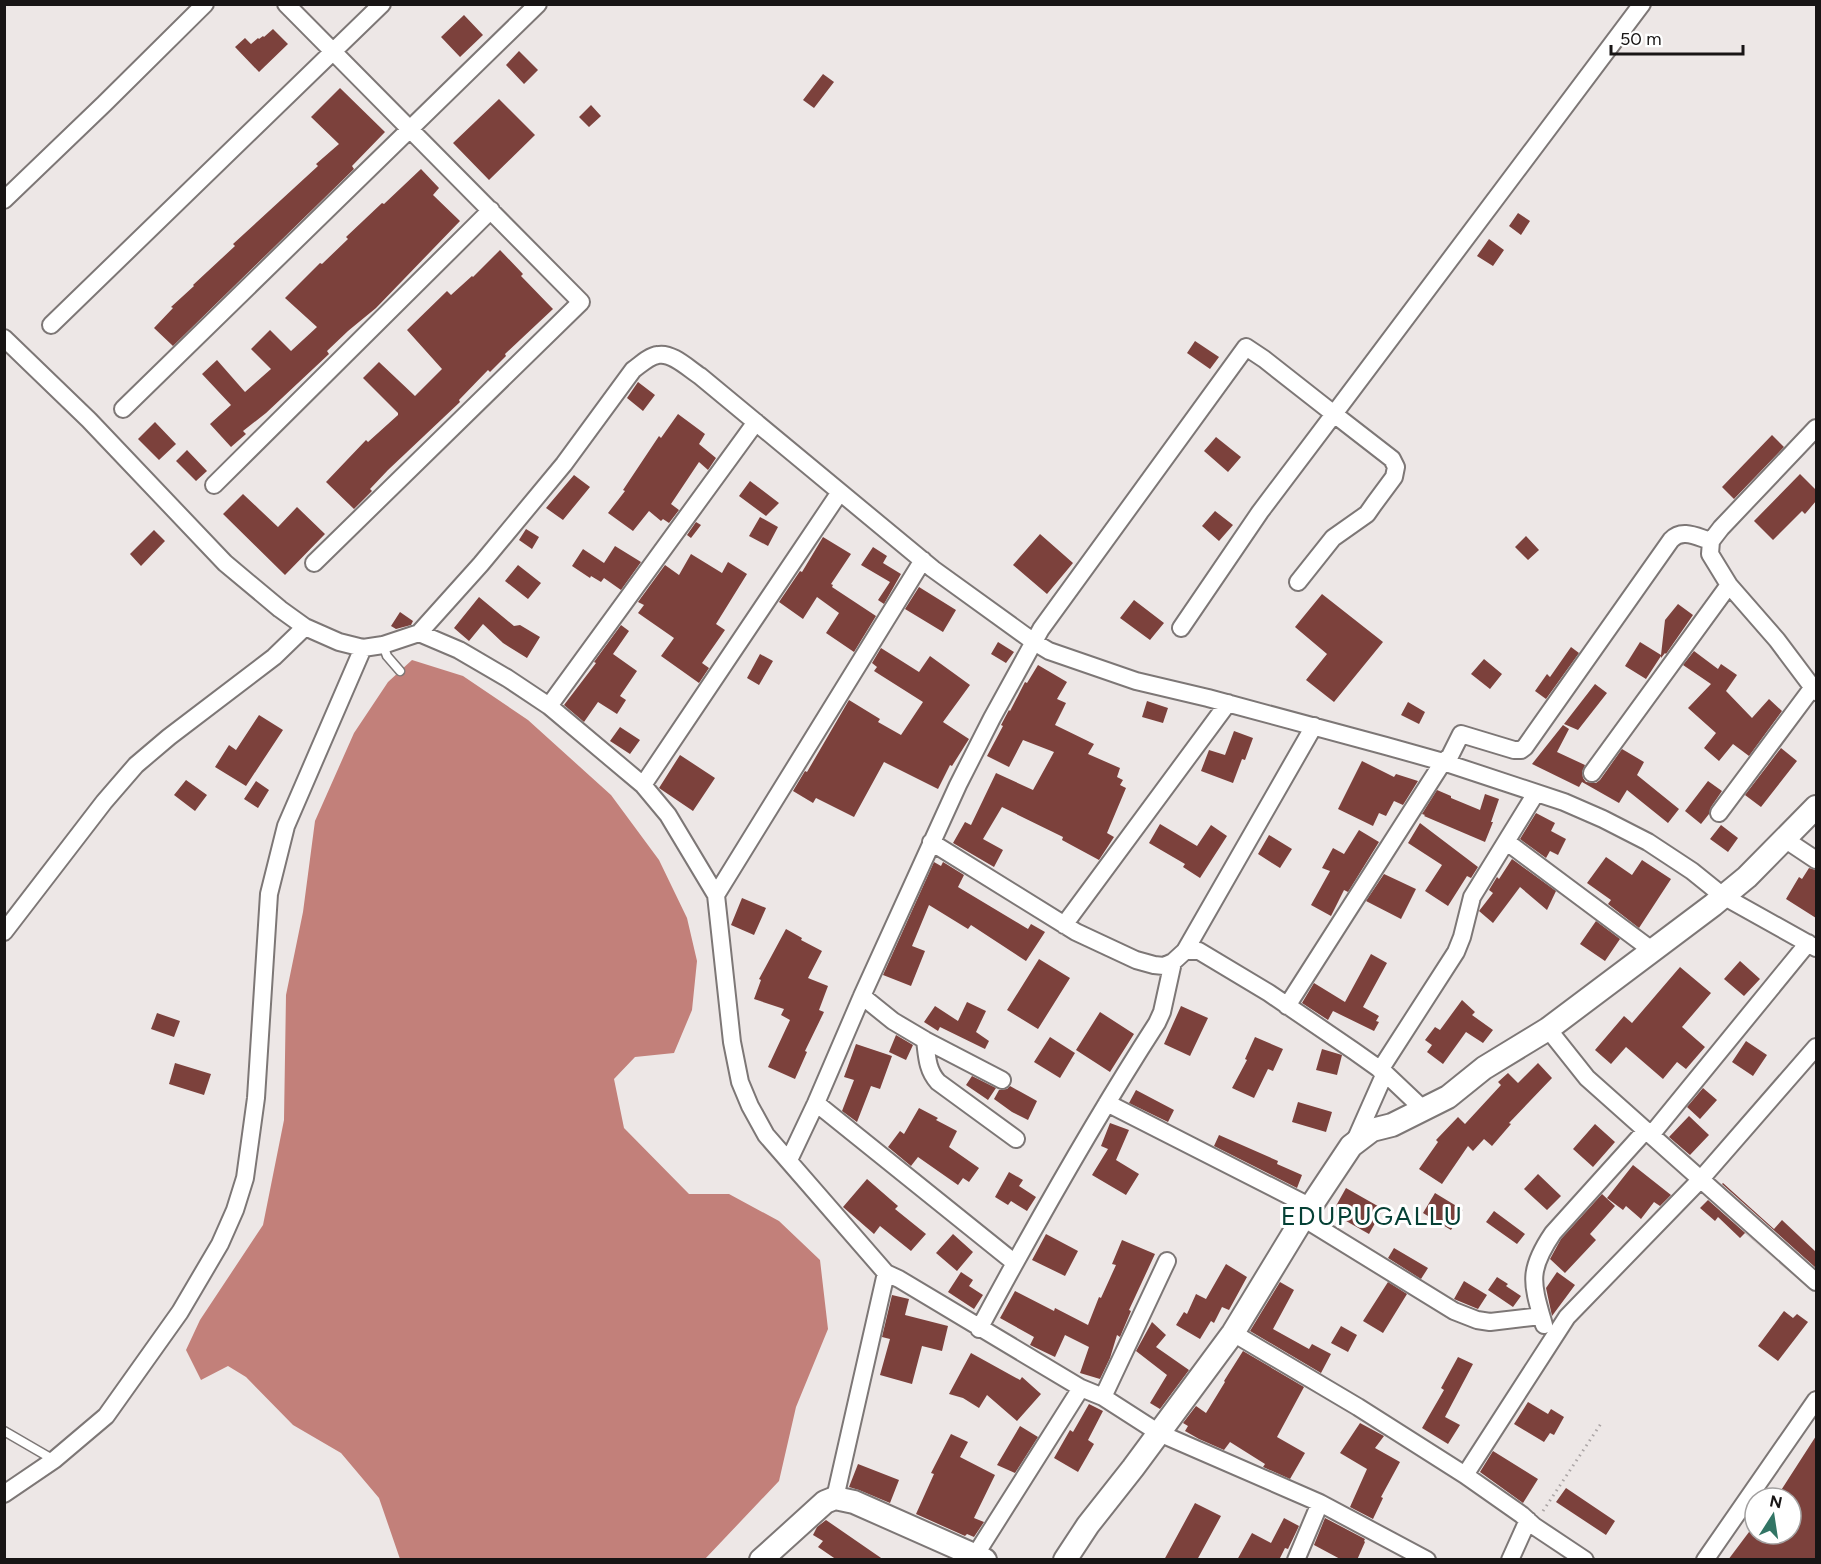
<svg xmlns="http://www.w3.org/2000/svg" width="1821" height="1564" viewBox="0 0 1821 1564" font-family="Figtree,sans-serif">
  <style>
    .water { fill: #c2807a }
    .building { fill: #7c413c }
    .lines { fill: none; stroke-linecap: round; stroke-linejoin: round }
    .service-casing { stroke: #7d7776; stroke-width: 11 }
    .minor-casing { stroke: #7d7776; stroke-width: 20 }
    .secondary-casing { stroke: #7d7776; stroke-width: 26 }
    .path { stroke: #aaa4a4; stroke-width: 3; stroke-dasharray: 1.5 4.5; stroke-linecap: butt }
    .service { stroke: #fff; stroke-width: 8 }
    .minor { stroke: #fff; stroke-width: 16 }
    .secondary { stroke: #fff; stroke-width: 22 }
    .labels { text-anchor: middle; stroke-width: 6; stroke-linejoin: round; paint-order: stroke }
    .quarter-label { font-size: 26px; letter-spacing: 1.5px; fill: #054035; stroke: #fff }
  </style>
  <rect width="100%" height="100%" fill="#ede7e6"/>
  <!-- water -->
  <path class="water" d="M412,660L463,676L528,720L611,795L659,860L687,918L697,961L692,1010L674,1053L635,1057L614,1079L624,1128L689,1194H729L779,1221L820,1260L828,1329L796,1407L779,1481L705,1559H400L379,1498L341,1453L293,1425L246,1377L228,1366L201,1380L186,1350L200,1320L263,1225L284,1120L286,995L303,912L315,821L354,733L388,682Z"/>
  <!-- building -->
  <path class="building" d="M464,15L483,35L460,57L441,37Z
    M273,29L288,44L259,72L235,47L245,38L251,44L258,38L259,39L263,36L264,37Z
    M519,51L538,70L524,84L506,65Z
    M823,74L834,82L814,108L803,100Z
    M340,88L385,132L352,166L354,169L173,346L154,328L173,308L171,307L194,286L193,285L235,246L233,244L318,166L316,164L339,144L311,117Z
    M499,99L535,135L489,180L453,143Z
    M591,105L601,116L589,127L579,117Z
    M421,169L439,188L433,195L460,221L376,308L348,331L327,351L329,354L266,413L243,431L246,434L231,447L210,424L231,405L202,374L217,360L245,392L271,369L251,349L270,330L291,351L317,327L285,298L320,263L322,264L348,239L346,237L382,203L384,204Z
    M1518,213L1530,221L1521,235L1509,226Z
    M1489,239L1504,250L1493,266L1477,256Z
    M500,250L523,274L521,276L553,309L505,354L506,356L490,372L488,370L459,400L460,402L388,470L370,489L372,491L354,509L326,482L366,440L368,442L398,415V413L363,378L379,362L415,396L442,369L407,330L447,291L451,295L472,276L473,277Z
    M1195,341L1219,357L1210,369L1187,353Z
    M638,382L655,395L643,411L627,398Z
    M678,414L705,434L699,444L716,458L708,470L699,462L671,504L679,510L669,523L663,519L661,521L649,511L633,531L608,513L625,491L623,490L659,436L661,438Z
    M155,422L176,444L159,460L138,439Z
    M1772,435L1784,447L1734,499L1722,487Z
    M1216,437L1241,457L1228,472L1204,451Z
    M187,450L207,471L196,481L176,461Z
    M1800,474L1816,490V501L1805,514L1802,511L1773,540L1754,521Z
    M574,475L590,487L563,520L546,508Z
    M750,481L779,503L766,516L739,496Z
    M243,494L278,527L297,507L325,534L285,575L223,514Z
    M1215,511L1233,525L1219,541L1202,526Z
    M760,517L778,527L768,546L749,536Z
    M696,522L701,525L691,538L687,535Z
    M526,529L539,537L532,549L519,540Z
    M154,530L165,541L141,566L130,554Z
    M1040,534L1073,563L1047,594L1013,565Z
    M1526,536L1539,550L1528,560L1515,547Z
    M823,537L851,554L831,584L833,585L832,587L876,616L854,652L826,633L839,613L817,597L803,619L779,602L800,571L802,572Z
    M615,546L641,562L621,590L604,578L601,582L591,576L590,578L572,566L583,549L604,563Z
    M873,547L887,556L883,563L901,574L884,604L878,600L890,582L861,565Z
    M691,554L722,573L728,562L747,574L716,624L725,630L702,663L709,668L699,683L661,656L674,638L638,613L644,605L638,602L665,565L679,575Z
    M518,565L541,583L528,599L505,581Z
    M919,587L956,610L943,632L905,609Z
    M1322,594L1383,642L1334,702L1306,680L1327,654L1295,627Z
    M479,597L514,626L520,625L540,637L527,658L503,643L483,624L469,641L454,628Z
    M1134,600L1164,623L1150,640L1120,618Z
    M1678,604L1693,615L1666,654L1665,653L1661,658V656L1646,679L1625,666L1640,642L1661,655L1665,620Z
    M400,612L413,621L411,625L396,629L391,626Z
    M621,625L629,631L613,654L637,671L620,696L626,700L617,714L598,702L584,722L564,705L596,663L594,662Z
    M998,642L1014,652L1006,663L991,654Z
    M1571,647L1579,653L1546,699L1535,691L1547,674L1550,677Z
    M881,648L919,672L930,656L970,685L943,722L969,739L952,766L950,765L938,789L884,762L854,817L816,798L813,803L793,791L805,771L807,772L849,700L880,719L878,722L901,735L923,702L874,671L877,667L872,663Z
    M1694,651L1718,669L1721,664L1737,675L1726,691L1752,718L1769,699L1782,711L1749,756L1733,744L1719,761L1704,748L1716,733L1688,708L1711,684L1683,665Z
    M760,654L773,661L759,685L747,678Z
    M1484,659L1502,674L1490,689L1471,674Z
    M1038,665L1067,682L1057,699L1066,703L1055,725L1094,744L1088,754L1120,768L1117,777L1123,780L1120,785L1126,788L1107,833L1114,837L1099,860L1062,840L1063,837L1002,807L983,839L1003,850L994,867L953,843L965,822L971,825L996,773L1033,790L1054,752L1023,740L1009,767L987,756L1003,726L1001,725L1009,710L1010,711L1025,682L1027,683Z
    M1595,684L1607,693L1578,730L1564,724Z
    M1147,701L1168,708L1163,723L1142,717Z
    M1408,702L1425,712L1419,724L1401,715Z
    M259,715L283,730L246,786L215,767L229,745L236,750Z
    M1563,725L1569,729L1557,752L1585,765L1582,772L1583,778L1586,782L1596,783L1600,780L1622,749L1644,762L1637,775L1679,809L1668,823L1627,790L1619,803L1582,782L1579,787L1532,764Z
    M620,727L640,740L630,754L610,741Z
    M1234,731L1253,738L1245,760L1242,759L1233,783L1201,771L1209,750L1225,755Z
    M1781,748L1797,761L1761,807L1745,795Z
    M680,755L715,778L693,811L659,788Z
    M1362,761L1394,777L1396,774L1418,781L1403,805L1394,801L1386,816L1379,813L1373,826L1338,809Z
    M186,780L207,795L195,811L174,795Z
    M256,781L269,790L258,808L244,799Z
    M1708,781L1722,791L1711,807L1709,814L1701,824L1685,811Z
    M1437,790L1451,796V798L1480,810L1485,794L1499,799L1491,822H1493L1485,842L1424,816L1425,815L1422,814Z
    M1536,813L1555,823L1551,831L1566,839L1558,855L1550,851L1546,858L1520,839Z
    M1420,823L1478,867L1471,878L1467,876L1448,906L1425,891L1442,865L1408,843Z
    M1160,824L1197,846L1211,825L1227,836L1200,878L1183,867L1185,864L1149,843Z
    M1721,825L1738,838L1728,852L1710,839Z
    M1359,830L1379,842L1348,892L1344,890L1331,916L1311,905L1330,871L1322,868L1333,848L1344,854Z
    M1269,835L1292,849L1280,868L1258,854Z
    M1606,857L1632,875L1642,860L1671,879L1639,928L1608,904L1611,900L1587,883Z
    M1512,859L1556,891L1547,910L1520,887L1493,923L1479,911L1493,893L1489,890L1497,877L1499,879Z
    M934,862L941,866L943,862L964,875L958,887L1028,929L1031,924L1045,932L1026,961L971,925L968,929L929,905L912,946L925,951L911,986L883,975Z
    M1809,868L1816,870V918L1786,899L1799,877L1802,879Z
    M1384,874L1416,889L1401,919L1366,901Z
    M742,898L766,908L754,935L731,925Z
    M1596,921L1620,939L1605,961L1580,944Z
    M786,929L802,938L801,940L822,951L808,978L828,986L819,1010L824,1012L805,1051L807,1052L795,1079L768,1067L790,1020L781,1015L784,1009L754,999L761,980L759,979Z
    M1371,954L1387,963L1363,1007L1379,1016L1376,1021L1379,1022L1374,1031L1333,1011L1328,1020L1302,1003L1314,983L1345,1002Z
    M1039,959L1070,978L1038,1029L1007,1010Z
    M1740,961L1760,979L1744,996L1724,979Z
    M1680,967L1711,993L1682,1027L1705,1047L1686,1069L1677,1062L1663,1079L1626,1047L1611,1064L1595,1050L1624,1016L1632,1023Z
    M1462,1000L1475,1012L1472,1015L1493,1030L1483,1043L1466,1032L1443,1064L1427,1052L1432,1045L1425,1040L1435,1027L1440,1030Z
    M967,1002L986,1011L976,1032L989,1041L985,1049L940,1027L938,1031L924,1022L935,1006L958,1021Z
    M1181,1006L1208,1018L1190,1056L1164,1044Z
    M1100,1012L1134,1034L1110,1072L1076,1050Z
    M157,1013L180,1021L174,1037L151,1029Z
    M896,1035L913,1045L906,1060L889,1052Z
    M1050,1037L1075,1053L1060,1078L1034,1062Z
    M1255,1037L1283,1049L1273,1071L1268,1069L1254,1098L1232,1088L1247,1060L1245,1059Z
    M1746,1041L1767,1055L1753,1076L1732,1062Z
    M856,1044L892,1056L880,1089L871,1086L857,1122L842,1111L854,1080L844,1077Z
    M1322,1049L1342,1055L1337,1075L1316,1070Z
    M175,1063L211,1074L204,1095L169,1084Z
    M1538,1063L1552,1078L1509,1123L1511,1124L1492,1146L1484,1139L1473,1151L1468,1146L1442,1184L1419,1169L1438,1142L1436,1140L1458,1117L1465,1124L1501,1085L1498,1082L1508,1073L1518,1083Z
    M972,1076L996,1088L988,1100L966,1085Z
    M1010,1086L1037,1101L1028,1120L1012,1112L994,1099L999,1090L1007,1089Z
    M1703,1088L1717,1100L1700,1119L1687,1107Z
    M1136,1090L1174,1110L1168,1122L1129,1103Z
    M1298,1102L1332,1112L1326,1132L1292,1122Z
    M919,1108L938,1118L936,1120L957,1131L949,1147L979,1168L969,1182L963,1178L958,1185L918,1157L911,1166L888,1147L900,1131L904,1134Z
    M1689,1116L1709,1135L1690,1155L1669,1137Z
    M1110,1123L1129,1130L1116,1160L1139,1174L1126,1195L1092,1175L1108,1149L1101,1146Z
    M1595,1124L1615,1142L1593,1167L1573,1149Z
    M1219,1135L1278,1161L1277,1164L1302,1175L1297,1188L1214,1146Z
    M1633,1165L1671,1195L1660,1206L1654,1202L1641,1219L1626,1206L1623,1210L1607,1198Z
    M1009,1172L1023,1180L1019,1186L1036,1197L1027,1211L1011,1201L1008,1205L995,1197Z
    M1538,1174L1561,1196L1547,1210L1524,1189Z
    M867,1179L898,1206L895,1209L926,1234L911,1251L880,1226L874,1234L843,1207Z
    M1723,1183L1774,1229L1782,1220L1816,1252V1268L1722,1184Z
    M1346,1188L1383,1209L1369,1234L1332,1213Z
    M1435,1193L1463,1210L1451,1230L1423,1213Z
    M1602,1194L1615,1206L1590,1234L1596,1240L1565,1273L1550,1259L1561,1239Z
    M1708,1200L1794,1276L1745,1233L1740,1238L1718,1217L1715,1221L1700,1208Z
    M1494,1211L1525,1234L1517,1244L1486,1222Z
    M953,1234L973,1252L957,1271L936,1253Z
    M1046,1234L1078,1251L1065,1276L1032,1260Z
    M1122,1240L1155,1254L1129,1310L1131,1311L1120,1337L1117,1335L1110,1358L1100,1379L1080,1373L1089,1347L1065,1335L1055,1357L1030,1345L1034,1337L1000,1318L1015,1291L1054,1311L1055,1308L1088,1325L1099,1297L1101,1298L1116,1265L1112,1264Z
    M1394,1248L1428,1268L1421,1279L1388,1258Z
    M1226,1264L1247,1277L1229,1310L1222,1307L1214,1323L1211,1321L1200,1339L1176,1325L1184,1312L1187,1314L1196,1294L1206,1299Z
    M961,1272L973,1280L969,1286L983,1295L974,1309L948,1292Z
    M1557,1272L1575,1285L1552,1316L1546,1288Z
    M1497,1277L1508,1284L1506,1286L1521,1296L1513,1307L1488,1290Z
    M1464,1281L1487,1295L1478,1309L1454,1299Z
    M1280,1282L1294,1290L1273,1329L1309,1349L1312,1344L1331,1354L1321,1373L1250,1331Z
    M1388,1282L1407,1294L1383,1333L1363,1321Z
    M892,1295L909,1299L905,1315L948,1326L942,1351L922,1346L912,1384L880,1375L890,1339L882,1337Z
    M1784,1311L1793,1318L1797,1314L1808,1322L1778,1361L1758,1346Z
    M1152,1322L1166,1335L1156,1347L1189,1370L1160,1409L1150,1403L1167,1375L1136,1351Z
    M1341,1326L1357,1335L1348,1352L1331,1343Z
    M1243,1351L1304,1387L1277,1437L1305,1453L1290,1479L1263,1467L1265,1464L1230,1442L1224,1450L1199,1439L1185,1431L1188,1426L1183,1423L1196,1406L1206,1413L1225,1382L1224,1381Z
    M971,1353L1020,1380L1022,1377L1041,1394L1017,1421L987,1395L979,1408L963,1398L949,1394Z
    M1458,1357L1473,1364L1445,1417L1460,1425L1448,1444L1422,1428L1444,1390L1441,1388Z
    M1528,1402L1548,1414L1551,1409L1564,1417L1554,1435L1550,1433L1544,1442L1514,1424Z
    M1089,1404L1103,1411L1088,1440L1094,1444L1078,1472L1054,1458L1070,1430L1073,1432Z
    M1360,1423L1384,1436L1375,1448L1400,1462L1381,1497L1383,1498L1373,1519L1350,1507L1367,1469L1340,1453Z
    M1020,1426L1038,1437L1015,1473L997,1465Z
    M951,1434L968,1442L960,1457L995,1475L974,1518L984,1522L974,1537L967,1534L965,1536L916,1514L934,1474L931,1473Z
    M1816,1436V1560H1728L1755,1524V1534H1791V1498H1776Z
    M1493,1451L1538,1479L1523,1503L1480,1472Z
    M858,1464L899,1480L890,1503L859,1490L849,1487Z
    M1566,1488L1615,1521L1606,1535L1556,1502Z
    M1195,1503L1221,1516L1197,1560H1164Z
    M1284,1518L1299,1526L1288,1549L1285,1548L1279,1560H1237L1252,1533L1271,1543Z
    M1325,1518L1365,1539L1364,1541L1365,1542L1357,1560H1342L1314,1545Z
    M826,1520L884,1560H837L818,1547L823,1541L813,1535L817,1527Z"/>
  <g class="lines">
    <defs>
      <path id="service" d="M383,645L387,656L400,671
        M4,1431L54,1460"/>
      <path id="minor" d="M286,4L581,302L314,563
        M4,200L104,104L205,4
        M51,325L382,4
        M4,338L89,420L225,563L280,609L305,627L274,657L169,737L136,765L104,802L4,932
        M123,409L538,4
        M1816,428L1721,528L1711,541L1710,554L1729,585L1777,640L1816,692
        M214,485L491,210
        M1298,582L1333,538L1367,514L1374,504L1394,477L1396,467L1392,459L1334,414L1642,4
        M305,627L339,642L363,648L383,645L419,633L481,564L564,464L633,370C640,365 649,356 658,355C672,352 689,369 700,376L933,569L1034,642L1049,651L1136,681L1208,698L1386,746L1443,762L1564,802L1603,819L1648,842L1692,871L1723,896L1816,948
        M419,633L459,650L507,678L549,706L643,785L668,815L716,895L732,1042L740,1082L750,1106L766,1135L886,1273L899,1279L1081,1388L1103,1397L1159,1433L1320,1503L1427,1560
        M549,706L756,422
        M1592,773L1729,585
        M643,785L840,492
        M1719,813L1813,687
        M1786,840L1816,860
        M931,842L1076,932L1136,960L1154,965L1164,966L1173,962L1185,951H1199L1269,993L1354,1051L1385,1073L1423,1109
        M1507,842L1653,951
        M716,895L923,560
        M1064,925L1228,703
        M1185,951L1314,726
        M862,996L893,1021L925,1040L1002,1080
        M1287,1006L1443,762L1450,756L1461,734L1514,750H1521L1525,747L1671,540C1682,528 1697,537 1711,541
        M1548,1029L1587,1078L1816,1282
        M925,1040C927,1056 927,1070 938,1082L1016,1139
        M1380,1070L1456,952L1462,937L1472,897L1536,793
        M816,1103L1015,1263
        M1107,1103L1311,1207
        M1651,1135L1808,943
        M1354,1143L1385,1073
        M789,1160L816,1103L862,996L958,785L992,718L1041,629L1246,347L1264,359L1334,414L1260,512L1181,628
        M1303,1218L1454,1311L1477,1320L1490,1322L1541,1316
        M1544,1325C1532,1283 1527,1271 1553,1233L1646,1130
        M979,1329C1035,1225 1093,1122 1157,1023L1162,1012L1173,962
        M1233,1333L1358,1407L1465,1475L1522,1515L1534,1526L1585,1560
        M1103,1397L1167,1261
        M1465,1475L1567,1317L1701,1179L1816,1047
        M4,1494L54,1460L106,1416L180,1312L220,1244L235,1210L245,1178L256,1098L269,894L286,826L363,648
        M835,1498L886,1273
        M976,1554L1081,1388
        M1296,1560L1320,1503
        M1510,1560L1528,1520
        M1705,1560L1816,1400"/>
      <path id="secondary" d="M761,1560L825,1502L835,1498L854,1502L985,1560
        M1065,1560L1088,1525L1133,1468L1233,1333L1303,1218L1351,1146L1372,1130L1392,1125L1448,1097L1484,1068L1548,1029L1713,905L1747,877L1816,807"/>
    </defs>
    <!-- service casing -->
    <use href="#service" class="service-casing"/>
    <!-- minor casing -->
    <use href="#minor" class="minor-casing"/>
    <!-- secondary casing -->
    <use href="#secondary" class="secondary-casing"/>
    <!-- path -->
    <path class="path" d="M1543,1511L1602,1422"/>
    <!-- service -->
    <use href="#service" class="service"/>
    <!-- minor -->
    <use href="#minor" class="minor"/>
    <!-- secondary -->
    <use href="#secondary" class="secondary"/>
  </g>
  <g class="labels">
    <!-- quarter labels -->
    <g class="quarter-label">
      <text x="1372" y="1225">EDUPUGALLU</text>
    </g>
  </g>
  <!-- border -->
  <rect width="1821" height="1564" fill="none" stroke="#181515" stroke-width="12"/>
  <!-- north arrow -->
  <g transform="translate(1773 1516) rotate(12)"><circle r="28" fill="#ffffff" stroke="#a3a1a1" stroke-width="1.5"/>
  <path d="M0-4.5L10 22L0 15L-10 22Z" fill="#327565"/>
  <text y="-9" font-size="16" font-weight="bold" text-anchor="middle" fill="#181515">N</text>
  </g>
  <!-- scale -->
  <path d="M1611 45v9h132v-9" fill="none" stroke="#181515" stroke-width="3"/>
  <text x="1620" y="45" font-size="18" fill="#181515" stroke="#ffffff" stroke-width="4.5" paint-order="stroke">50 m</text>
</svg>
